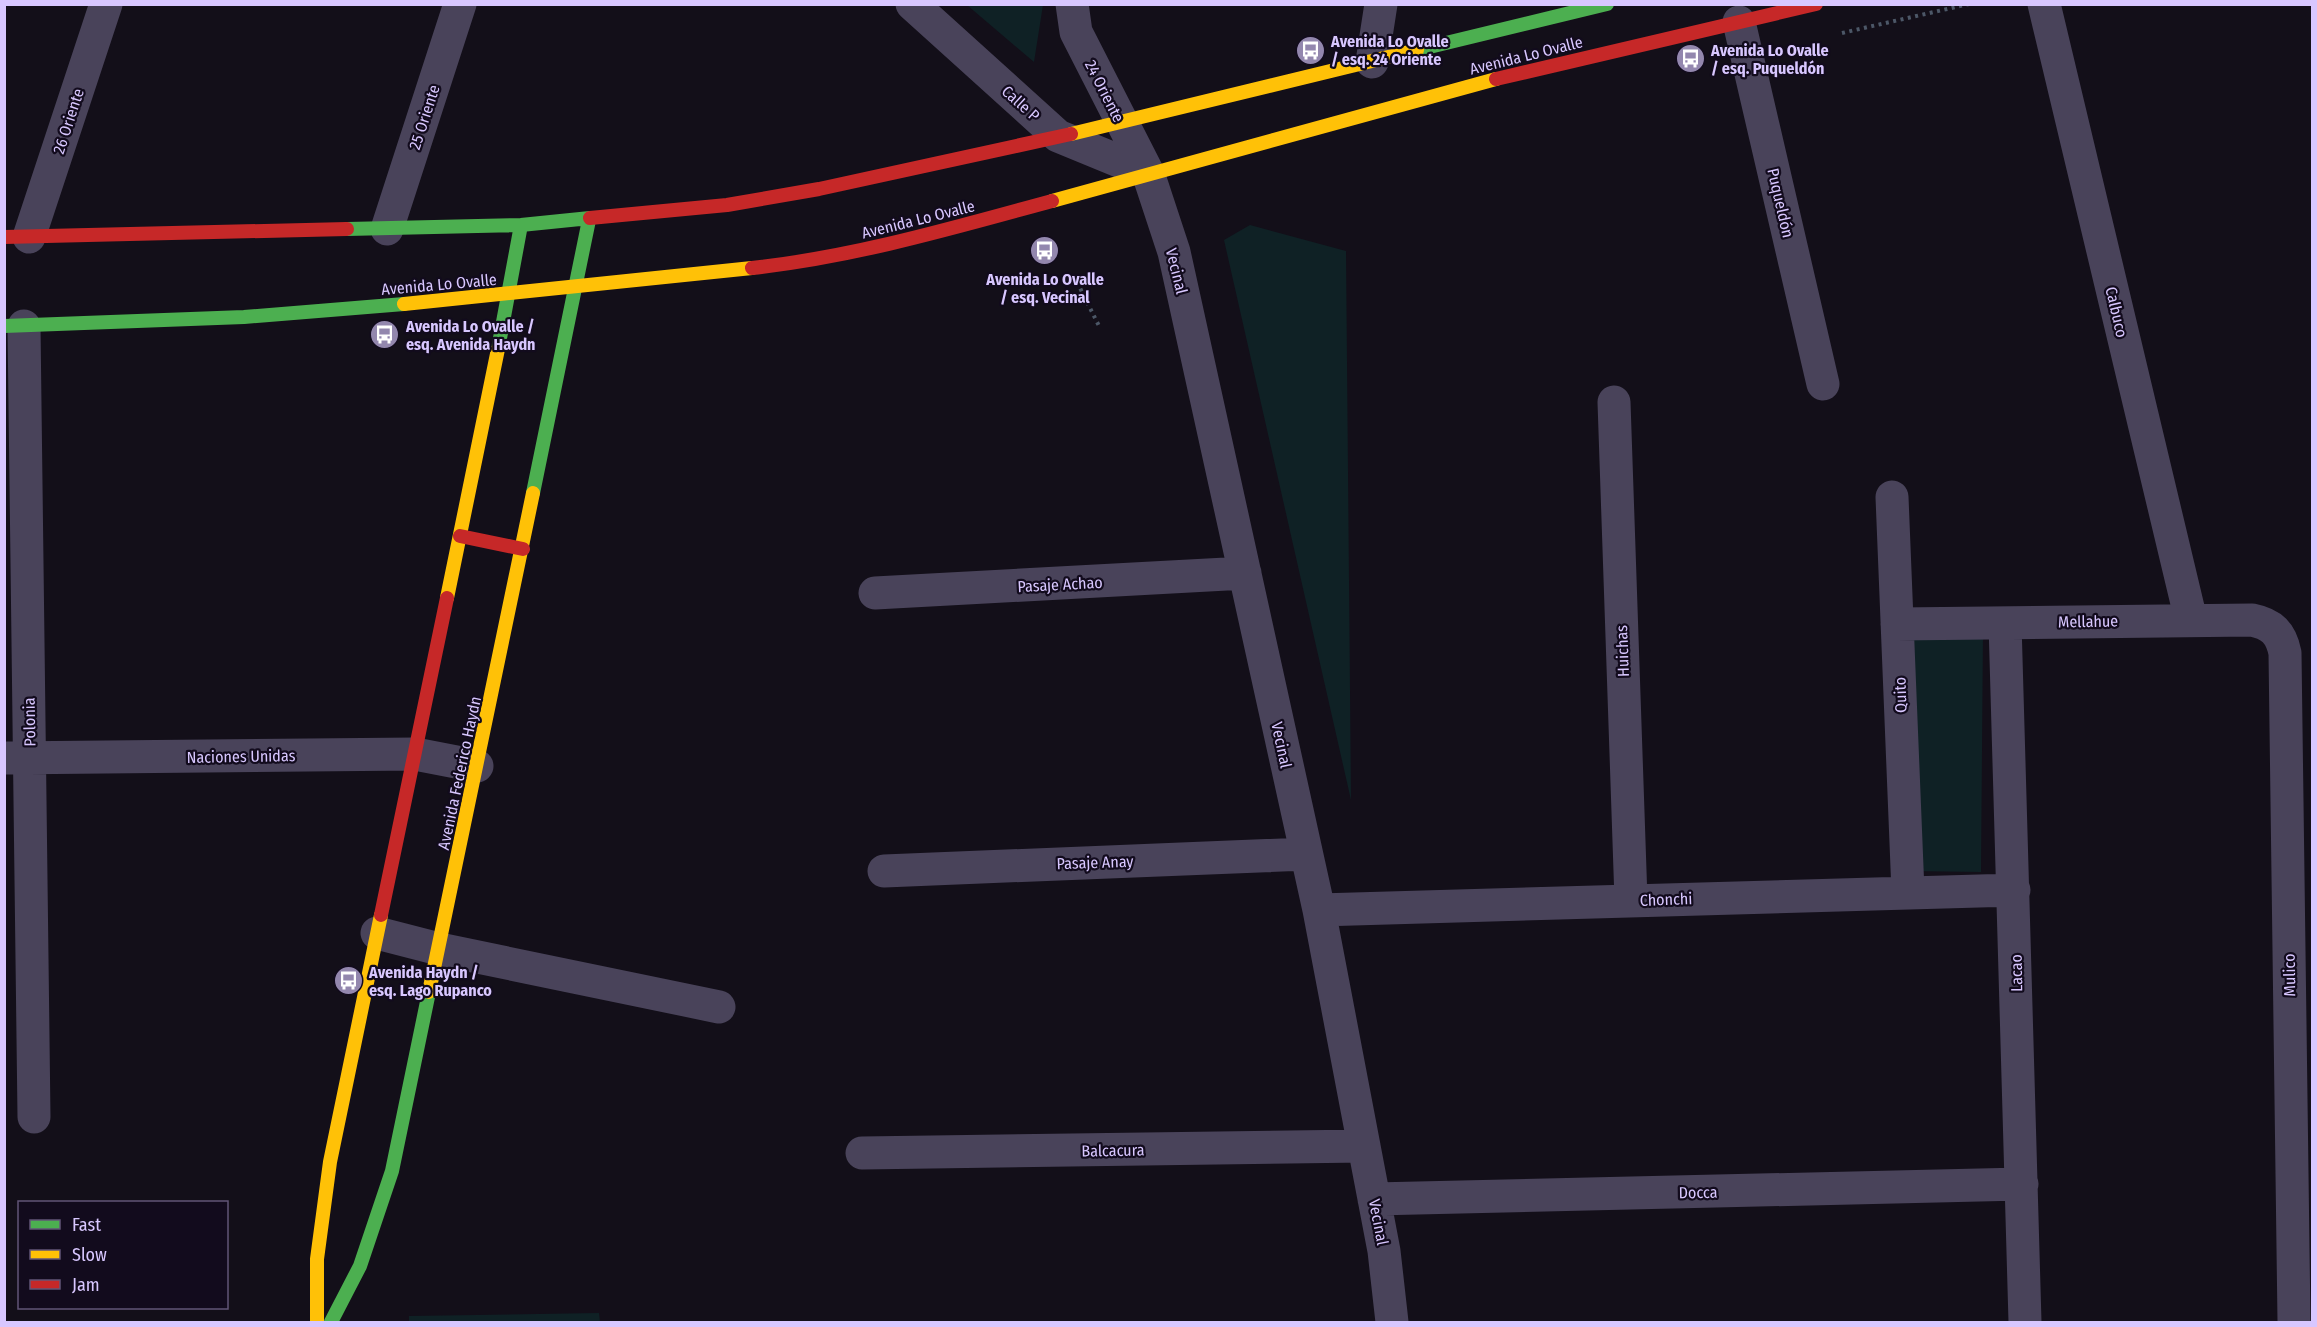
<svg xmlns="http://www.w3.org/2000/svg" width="2317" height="1327" viewBox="0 0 2317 1327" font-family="'Fira Sans Condensed',sans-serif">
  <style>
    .green { fill: #0f2125 }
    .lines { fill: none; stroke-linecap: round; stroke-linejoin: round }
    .path { stroke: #4c5767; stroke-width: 4; stroke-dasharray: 3 4.5; stroke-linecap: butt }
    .street { stroke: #49435a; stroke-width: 33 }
    .fast { stroke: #4caf50; stroke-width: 14 }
    .slow { stroke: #ffc107; stroke-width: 14 }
    .jam { stroke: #c62828; stroke-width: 14 }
    .labels { text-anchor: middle; stroke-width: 4.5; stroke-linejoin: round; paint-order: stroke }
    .poi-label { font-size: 16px; font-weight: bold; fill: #d8c7ff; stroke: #120b1d; text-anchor: start }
    .street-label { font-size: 16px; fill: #d8c7ff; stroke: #120b1d }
  </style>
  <rect width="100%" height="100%" fill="#130f19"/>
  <!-- green -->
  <path class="green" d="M967,5H1043L1034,62Z
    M1250,225L1346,251L1351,800L1224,240Z
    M1910,630L1983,631L1981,872L1909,871Z
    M599,1313L600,1322H409V1316Z"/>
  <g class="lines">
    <!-- path -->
    <path class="path" d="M1842,33L1969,4
      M1077,282L1100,328"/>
    <!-- street -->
    <path class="street" d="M912,4L1058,136L1148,173
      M1072,4L1076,32L1148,173L1174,252L1319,910L1384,1251L1392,1322
      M2044,4L2191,620
      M1739,22L1823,384
      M1372,62L1381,4
      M387,229L460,4
      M29,237L106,4
      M24,326L34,1117
      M1614,402L1631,900
      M1892,497L1908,892
      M875,593L1245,573
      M2005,623L2025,1322
      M1897,624L2252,620C2272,624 2281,633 2285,653L2294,1322
      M4,758L415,754L477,766
      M884,871L1306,854
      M1319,910L2014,890
      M377,933L439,949L719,1007
      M862,1153L1364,1146
      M1374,1199L2022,1184"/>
    <!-- fast -->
    <path class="fast" d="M1417,50L1607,4
      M347,229L521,225L590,218
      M4,326L244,317L404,304
      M498,349L521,225
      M533,493L589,220
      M331,1322L360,1266L392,1171L429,992"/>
    <!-- slow -->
    <path class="slow" d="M1071,134L1417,50
      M1052,201L1496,79
      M404,304L752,268
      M447,598L498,349
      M429,992L533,493
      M317,1322V1259L330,1162L381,915"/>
    <!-- jam -->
    <path class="jam" d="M1496,79L1816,4
      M590,218L727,205L819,189L1071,134
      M4,237L347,229
      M752,268C854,257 953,228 1052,201
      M460,536L523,549
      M381,915L447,598"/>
  </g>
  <!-- icons -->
  <defs>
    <symbol id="bus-disc" viewBox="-11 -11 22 22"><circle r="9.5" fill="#9387ae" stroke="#120b1d"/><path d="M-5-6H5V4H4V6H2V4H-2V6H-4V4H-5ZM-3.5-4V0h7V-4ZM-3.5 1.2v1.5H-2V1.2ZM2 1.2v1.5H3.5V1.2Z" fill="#fff"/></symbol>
  </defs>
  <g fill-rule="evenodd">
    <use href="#bus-disc" x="1294" y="34" width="33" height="33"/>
    <use href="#bus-disc" x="1674" y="42" width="33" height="33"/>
    <use href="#bus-disc" x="1028" y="234" width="33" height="33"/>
    <use href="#bus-disc" x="368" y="318" width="33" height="33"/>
    <use href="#bus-disc" x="332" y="964" width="33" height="33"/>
  </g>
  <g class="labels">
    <!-- poi labels -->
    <g class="poi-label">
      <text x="1331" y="47">Avenida Lo Ovalle<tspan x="1331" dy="18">/ esq. 24 Oriente</tspan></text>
      <text x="1711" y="56">Avenida Lo Ovalle<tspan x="1711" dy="18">/ esq. Puqueldón</tspan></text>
      <text x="1045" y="285" text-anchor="middle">Avenida Lo Ovalle<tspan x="1045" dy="18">/ esq. Vecinal</tspan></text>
      <text x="406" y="332">Avenida Lo Ovalle /<tspan x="406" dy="18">esq. Avenida Haydn</tspan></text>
      <text x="369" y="978">Avenida Haydn /<tspan x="369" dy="18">esq. Lago Rupanco</tspan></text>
    </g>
    <!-- street labels -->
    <g class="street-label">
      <text transform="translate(1526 55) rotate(-14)" y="6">Avenida Lo Ovalle</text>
      <text transform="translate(1105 91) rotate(63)" y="6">24 Oriente</text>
      <text transform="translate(1021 103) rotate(42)" y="6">Calle P</text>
      <text transform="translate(424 117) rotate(-72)" y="6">25 Oriente</text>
      <text transform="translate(68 121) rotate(-72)" y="6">26 Oriente</text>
      <text transform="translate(1781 203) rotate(77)" y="6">Puqueldón</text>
      <text transform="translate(918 219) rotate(-14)" y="6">Avenida Lo Ovalle</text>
      <text transform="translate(1177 271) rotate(76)" y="6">Vecinal</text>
      <text transform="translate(439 284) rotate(-5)" y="6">Avenida Lo Ovalle</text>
      <text transform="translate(2117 312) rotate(77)" y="6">Calbuco</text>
      <text transform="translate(1060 584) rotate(-3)" y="6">Pasaje Achao</text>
      <text transform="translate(2088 621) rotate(-1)" y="6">Mellahue</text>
      <text transform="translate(1622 651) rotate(-92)" y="6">Huichas</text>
      <text transform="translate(1900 695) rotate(-92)" y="6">Quito</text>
      <text transform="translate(29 722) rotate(-91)" y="6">Polonia</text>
      <text transform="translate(1282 745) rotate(78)" y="6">Vecinal</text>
      <text transform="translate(241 756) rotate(-1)" y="6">Naciones Unidas</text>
      <text transform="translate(459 773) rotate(-78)" y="6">Avenida Federico Haydn</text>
      <text transform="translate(1095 862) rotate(-2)" y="6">Pasaje Anay</text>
      <text transform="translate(1666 899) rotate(-2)" y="6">Chonchi</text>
      <text transform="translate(2016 973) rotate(-91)" y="6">Lacao</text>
      <text transform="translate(2289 975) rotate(-91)" y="6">Mulico</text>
      <text transform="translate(1113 1150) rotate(-1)" y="6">Balcacura</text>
      <text transform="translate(1698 1192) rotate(-1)" y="6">Docca</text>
      <text transform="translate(1379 1222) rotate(79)" y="6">Vecinal</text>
    </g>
  </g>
  <!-- border -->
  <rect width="2317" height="1327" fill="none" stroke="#d8c7ff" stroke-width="12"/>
  <!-- legend -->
  <rect x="18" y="1201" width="210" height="108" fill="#120b1d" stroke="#615677" stroke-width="1.5"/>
  <rect x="30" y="1220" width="30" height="9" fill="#4caf50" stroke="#615677" stroke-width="1.5"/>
  <text x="72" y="1231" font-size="18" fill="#d8c7ff">Fast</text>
  <rect x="30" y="1250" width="30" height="9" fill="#ffc107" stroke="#615677" stroke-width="1.5"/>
  <text x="72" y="1261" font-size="18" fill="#d8c7ff">Slow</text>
  <rect x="30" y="1280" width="30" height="9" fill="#c62828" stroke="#615677" stroke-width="1.5"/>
  <text x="72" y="1291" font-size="18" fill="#d8c7ff">Jam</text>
</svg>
